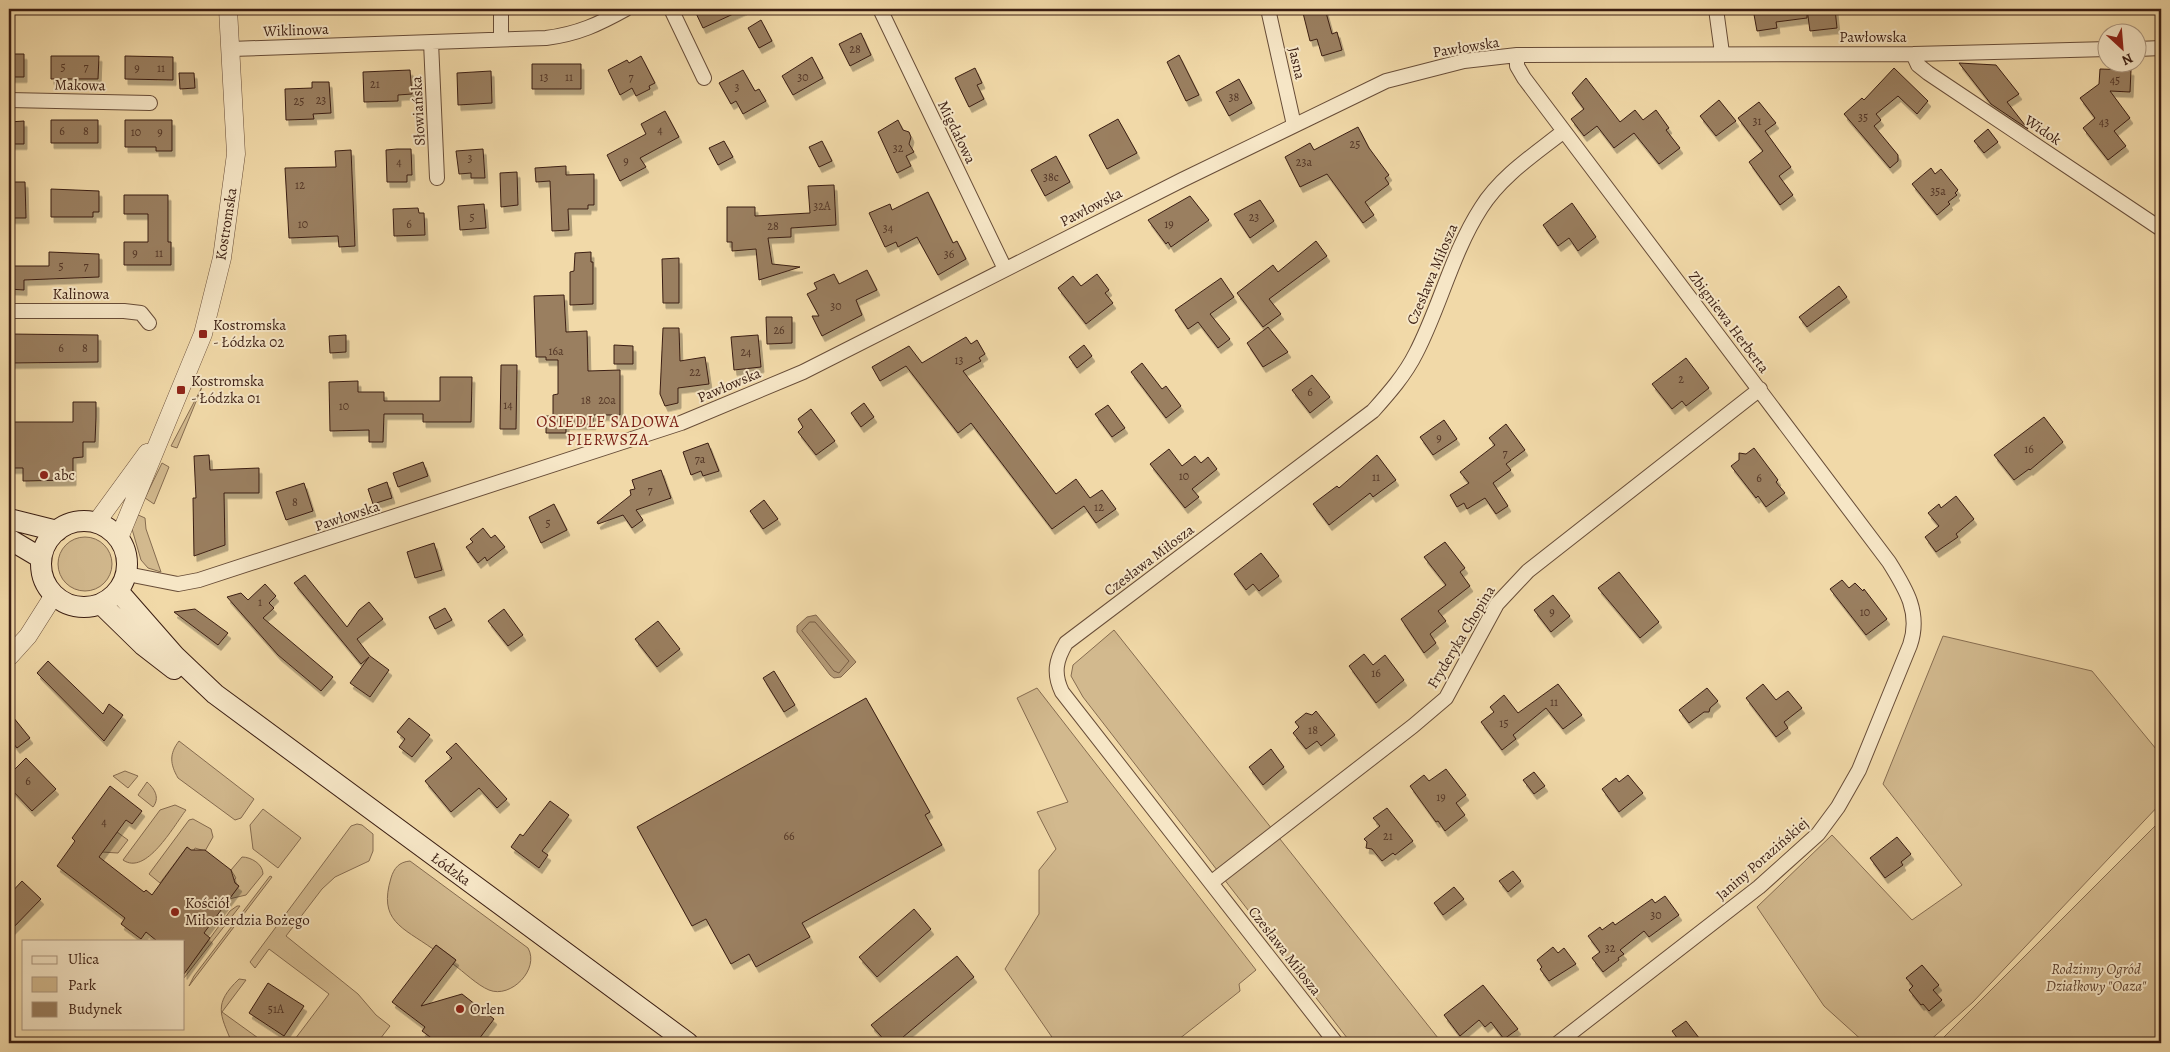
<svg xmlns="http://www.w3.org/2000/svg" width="2170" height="1052" viewBox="0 0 2170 1052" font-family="Alegreya,serif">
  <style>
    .green { fill: #d2b98e; stroke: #866c50 }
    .water { fill: #b39975; stroke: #83684d }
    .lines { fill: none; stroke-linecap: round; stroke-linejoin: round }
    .shore { stroke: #775c44; stroke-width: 1 }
    .building { fill: #9a7f60; stroke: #3b1e12; filter: url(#shadow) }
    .minor-casing { stroke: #684d38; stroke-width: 16 }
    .tertiary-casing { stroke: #684d38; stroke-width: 19 }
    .secondary-casing { stroke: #3b1e12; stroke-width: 22 }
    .minor { stroke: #f6e6c6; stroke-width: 14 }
    .tertiary { stroke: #f6e6c6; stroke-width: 18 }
    .secondary { stroke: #f6e6c6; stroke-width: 20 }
    .poi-dot { fill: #8f2418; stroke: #f6e6c6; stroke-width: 2 }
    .labels { text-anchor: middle; stroke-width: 4; stroke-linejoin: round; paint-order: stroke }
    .number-label { font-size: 12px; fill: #533626 }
    .street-label { font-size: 15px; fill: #3b1e12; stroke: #f6e6c6 }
    .poi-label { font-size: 15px; fill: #3b1e12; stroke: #f6e6c6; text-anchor: start }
    .park-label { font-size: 15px; font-style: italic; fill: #614531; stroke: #f6e6c6 }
    .neighbourhood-label { font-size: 16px; letter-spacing: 1px; fill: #7a1f14; stroke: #f6e6c6 }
  </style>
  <defs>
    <filter id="shadow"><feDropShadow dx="3" dy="5.5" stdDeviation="0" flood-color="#0004"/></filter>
  </defs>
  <rect width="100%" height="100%" fill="#f1d9a8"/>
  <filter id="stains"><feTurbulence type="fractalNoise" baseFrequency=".004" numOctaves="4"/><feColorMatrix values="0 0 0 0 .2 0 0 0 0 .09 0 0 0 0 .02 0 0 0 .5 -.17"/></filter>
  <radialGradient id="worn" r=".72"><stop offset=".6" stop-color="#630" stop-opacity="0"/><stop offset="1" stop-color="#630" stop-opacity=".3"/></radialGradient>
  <!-- green -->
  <path class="green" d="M202,387L177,448L171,446Z
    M162,463L169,467L154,504L145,498Z
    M136,514L145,518L146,529L161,572L148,568L141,560L132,529Z
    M58 564a27 27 0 1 1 54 0a27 27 0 1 1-54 0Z
    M1114,630L1442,1043H1351L1083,697L1071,676L1073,665Z
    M1943,636L2092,671L2161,755V803L1973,1002L1927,1043H1865L1824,1006L1757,907L1832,835L1912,920L1962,885L1883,784Z
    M1037,688L1256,970L1239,984L1240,991L1174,1043H1056L1005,969L1039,914V870L1056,849L1037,812L1068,802L1017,698Z
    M179,741L254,799L241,818L235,820L178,778C170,764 169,754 179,741Z
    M125,771L138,776L128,788L113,776Z
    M147,782C155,789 160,798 153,807L138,795Z
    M175,805L186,810C173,827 146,876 123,860L160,810Z
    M263,809L301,838L278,868L253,849L250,825Z
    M193,819L211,829L213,837L205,851L195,848L193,852L187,847L160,883L149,874L189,820Z
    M2161,820V1043H1938Z
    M357,824L362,825L373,834V851L369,861L335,877L322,889L286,936L358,994L376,1015L390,1026L377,1043H292L329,994L269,949L255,968L250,962L351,826Z
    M117,832L128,840L118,853L102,852Z
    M242,857C251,857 263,864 263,874L246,895L229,899L239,886L233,881L236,878L231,870Z
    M410,861L528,948C540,969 511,999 489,990C477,985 464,972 453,964L456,960L436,945L433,949C402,927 378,921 391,878C394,868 399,862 410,861Z
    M270,876L272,877L189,986L194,976Z
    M237,906H240L184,978V970L186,971L230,911Z
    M239,979L246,980L222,1012L265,1043H232C220,1014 213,1004 239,979Z"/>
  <!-- water -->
  <path class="water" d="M816,615L856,662L841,677L834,678L830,675L797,632V626L807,617Z"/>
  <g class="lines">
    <!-- shore -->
    <path class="shore" d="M810,622H815L849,661L839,673L834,671L802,631Z"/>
  </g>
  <!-- building -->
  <path class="building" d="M694,9H744L703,28Z
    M1302,9H1325L1332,34L1337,32L1342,50L1322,56L1317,39L1310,41Z
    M1753,9H1807V18L1776,22L1777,28L1757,31Z
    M1807,9H1835L1837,28L1810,31Z
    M761,20L772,41L759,48L748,28Z
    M861,33L871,55L850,66L839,44Z
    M9,54H24V77H9Z
    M1179,55L1199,95L1186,101L1167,62Z
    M51,56H99L98,79H51Z
    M125,56L173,57V80L125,79Z
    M641,56L655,83L649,86L650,89L636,96L632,88L620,95L608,70L627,60L629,63Z
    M812,57L823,78L793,95L782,76Z
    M1959,63L1996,65L2019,94L2007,102L2028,129L1991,104Z
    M532,64H581V89H532Z
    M975,68L982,83L977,85L984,99L969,107L955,78Z
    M1894,68L1928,101L1917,114L1898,96L1876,114L1881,120L1874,126L1898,155V161L1890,168L1844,114L1862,98L1864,100Z
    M2100,69L2131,70L2130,92L2110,91L2130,118L2114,131L2126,146L2108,160L2083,128L2095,118L2080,98L2099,84Z
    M410,70L412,94L398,95V101L364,102L363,72Z
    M743,70L755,91L759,89L766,101L743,114L736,101L731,104L719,83Z
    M491,71L492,103L458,105L457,73Z
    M179,73H194L195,88L180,89Z
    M1586,78L1620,122L1635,110L1643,120L1656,110L1669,128L1666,130L1680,148L1659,164L1634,133L1614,148L1597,126L1584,136L1571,119L1584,109L1572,93Z
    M1239,79L1252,103L1229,116L1216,92Z
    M312,82H329L331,113L313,114L314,119L286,120L285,89L312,88Z
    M1719,100L1736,121L1716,136L1700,116Z
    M1759,102L1776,123L1765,131L1791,167L1779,176L1793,195L1780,205L1749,162L1763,151L1738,118Z
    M665,111L679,137L640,158L646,167L620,181L607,155L646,134L641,124Z
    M1118,119L1137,153L1107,169L1089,135Z
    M51,120H98V143H51Z
    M125,120H172V151H156V147H125Z
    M898,120L903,130L909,132L911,137L909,144L914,152L906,156L911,166L897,173L878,132Z
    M24,121V144H9V122Z
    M1358,127L1369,148L1389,175L1385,178L1389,184L1365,202L1374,215L1363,223L1327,174L1300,187L1285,157L1310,143L1314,150Z
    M1988,129L1998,142L1984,153L1974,141Z
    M724,141L733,157L718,165L709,148Z
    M822,141L832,161L819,167L809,147Z
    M397,149H411L412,175H407V182H387L386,150Z
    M483,149L485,178H471V173L459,174L456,151Z
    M351,150L355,246L339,247L338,236L289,238L285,168L336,167L335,151Z
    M1056,156L1070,182L1045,196L1031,170Z
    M566,166V175L594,174V205H588V209H568L569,230L552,231L550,181L536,182L535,168Z
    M1931,168L1935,174L1941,169L1958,190L1955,193L1957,195L1948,202L1950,204L1937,215L1912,184Z
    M517,172L518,205L501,207L500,173Z
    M9,182H25L26,218H9Z
    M834,185L836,225L791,228V237L768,238L772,264L800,267L759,280L756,249L732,251V242H727V207H755V216L810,213L808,186Z
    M51,189L99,191V212H93V217H51Z
    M928,192L953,243L957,241L966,259L938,275L917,237L898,247L896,242L885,247L869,213L890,204L892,210Z
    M124,195H168V242H171V265H124V242H148V214H124Z
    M1190,196L1209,220L1171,247L1168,242L1166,244L1148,220Z
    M1260,200L1274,221L1250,238L1234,214Z
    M1572,203L1596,237L1578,251L1569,238L1558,246L1543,225Z
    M484,204L486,228L460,230L458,206Z
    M418,208L419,213H424L425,235L394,236L393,209Z
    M1316,241L1327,256L1269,299L1281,314L1263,327L1237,293L1273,265L1278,272Z
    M49,252L99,254V277L24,280V290L9,289V266H49Z
    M591,252V262H593V304L570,305V272L574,271L575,253Z
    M679,258V303H663L662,259Z
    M867,270L877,290L856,300L862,315L822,336L812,316H819L807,294L817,289L814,283L834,274L839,284Z
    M1097,274L1109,290L1105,293L1113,303L1086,324L1058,288L1073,276L1081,286Z
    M1221,278L1234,297L1210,314L1230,339L1218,348L1198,322L1188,329L1175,310Z
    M1839,286L1847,297L1807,327L1799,317Z
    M564,295L566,332L587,331L588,371L620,370V415H593V424H566V433H546V416H553V395L558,394V360H546V357H536L534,296Z
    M766,317H792V343L767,344Z
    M1268,327L1288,352L1263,367L1247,343Z
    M663,328H679L680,361L705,357L709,384L678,388V403L665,406L660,394Z
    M9,334L98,335V362L9,363Z
    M346,335V352L330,353L329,336Z
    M758,335L761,367L734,370L731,337Z
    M966,337L971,344L977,340L985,354L979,358L981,361L963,371L1056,494L1076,479L1090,498L1102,490L1116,509L1096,523L1084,506L1052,529L971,423L958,433L906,366L880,381L872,367L909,346L922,363Z
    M614,345L633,346V364H614Z
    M1084,345L1092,356L1077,368L1069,357Z
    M1686,358L1709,388L1686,406L1682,401L1672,409L1652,384Z
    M1142,363L1162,389L1166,386L1181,406L1166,418L1131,372Z
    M501,365H517L516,429H500Z
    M1312,375L1330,397L1310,413L1292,390Z
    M440,377H472L471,422H423V414H384L383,442H369V430L330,431L329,382L358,381V392H384V401H440Z
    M73,402H96V417L95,442H83V457L73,458V480L23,481V468H9V422H73Z
    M864,403L874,417L861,427L851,413Z
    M1108,405L1125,428L1112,437L1095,414Z
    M811,409L835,441L816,455L798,432L803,427L798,419Z
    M2044,417L2063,442L2030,470L2029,469L2014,480L1994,455Z
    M1444,420L1457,439L1433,455L1420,437Z
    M1506,424L1525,450L1506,464L1511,470L1493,483L1508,506L1496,514L1485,498L1467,509L1464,503L1457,507L1450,495L1469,483L1460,472L1495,445L1489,438Z
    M708,443L719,471L703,476L701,471L691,475L683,452Z
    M1754,448L1778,480L1776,482L1785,493L1766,507L1758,496L1756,498L1731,466L1739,460V453L1746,454Z
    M1169,449L1182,466L1195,456L1201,463L1208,457L1217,469L1192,489L1199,497L1185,508L1150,464Z
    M209,455L210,470L259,468V493H224L225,545L194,556L193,498H196L194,456Z
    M1377,455L1396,480L1373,497L1370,493L1329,525L1313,504L1337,486L1339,488Z
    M423,462L428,476L398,487L393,473Z
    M661,470L671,498L636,510L643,520L632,528L623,515L598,524L597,522L631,495L630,490L635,489L632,480Z
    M387,482L392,498L373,504L368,489Z
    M304,483L313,511L286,520L276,492Z
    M1956,496L1974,519L1956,534L1958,537L1936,552L1925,537L1939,526L1928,513L1939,504L1941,508Z
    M764,500L778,519L763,529L750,511Z
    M554,504L567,530L541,543L529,517Z
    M483,528L491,538L495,535L505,547L487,561L485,557L478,563L466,547L473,542L470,539Z
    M1445,542L1465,568L1460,572L1470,586L1438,611L1446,621L1430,634L1436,643L1424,653L1401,619L1446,585L1424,557Z
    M434,543L442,570L415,578L407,552Z
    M1261,553L1279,576L1259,591L1253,584L1246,590L1234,574Z
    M1619,572L1659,622L1640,638L1598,588Z
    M305,575L347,627L359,610L369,602L383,619L357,639L370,656L389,670L370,697L350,683L369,657L361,664L294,583Z
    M1842,580L1849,588L1855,583L1863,591L1864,589L1887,619L1866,635L1830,589Z
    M265,584L276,596L269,603L274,608L263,618L333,677L321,691L278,655L227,597L241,593L248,600Z
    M1553,595L1570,616L1551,632L1534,610Z
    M445,608L452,620L435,629L429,617Z
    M195,609L228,633L218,645L174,612Z
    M504,609L523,635L508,646L488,621Z
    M658,621L680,649L657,667L635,639Z
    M1364,654L1373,665L1385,655L1404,680L1376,703L1349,666Z
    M48,661L103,714L109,704L123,715L104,741L37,673Z
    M774,671L795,705L784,712L763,678Z
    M1558,684L1582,715L1563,729L1546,708L1513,735L1516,739L1502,750L1481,722L1494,712L1490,707L1504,695L1518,713Z
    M1763,684L1776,700L1788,691L1802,708L1784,722L1788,728L1776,737L1746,698Z
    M1707,688L1718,701L1710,708L1709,712H1704L1689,723L1679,710Z
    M866,698L930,812L925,815L942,845L802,923L810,937L756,967L749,954L731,964L706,919L692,926L637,827Z
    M1316,711L1335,735L1321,746L1317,741L1306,749L1293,733L1299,727L1295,722L1306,713L1312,715Z
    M9,712L30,738L17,748L9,738Z
    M409,718L430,735L412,757L399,747L405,739L397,732Z
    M456,743L507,799L497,808L479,788L451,812L425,781L452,758L446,752Z
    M1271,749L1284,767L1263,785L1249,767Z
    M26,758L56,789L32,811L9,787V775Z
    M1446,769L1466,795L1456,803L1465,815L1445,831L1438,821L1436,822L1410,786L1424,775L1429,781Z
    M1534,772L1545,786L1534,794L1523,780Z
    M1628,775L1643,793L1619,812L1602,789L1616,778L1619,782Z
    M110,786L142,811L132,824L126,820L99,857L144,892L146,890L152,895L187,847L191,850H205L231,870L235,883L239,886L204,933L210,938L184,974V941H157L146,932L141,939L121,924L125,918L57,866L75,841L72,838Z
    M550,801L569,815L542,851L548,855L539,868L511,847L520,834L523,836Z
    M1387,808L1413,841L1395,855L1393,853L1382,861L1372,849L1366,848L1367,842L1364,839L1380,826L1373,818Z
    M1897,837L1911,854L1901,862L1903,865L1885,878L1870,858Z
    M1513,871L1521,881L1508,892L1499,881Z
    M22,881L41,899L9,932V895Z
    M1454,887L1464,899L1443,915L1434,903Z
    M1665,896L1679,915L1649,937L1644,931L1620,950L1624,954L1618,958L1619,960L1603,972L1592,958L1600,952L1588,936L1600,927L1602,930L1613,922L1615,925L1652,899L1655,903Z
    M914,909L931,929L877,977L859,957Z
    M436,945L456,960L421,1006L462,994L494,1019L476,1043H438L422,1031L425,1027L392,1002Z
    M1553,947L1558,953L1564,948L1576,964L1549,981L1540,969L1542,967L1537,960Z
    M957,956L974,977L896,1043H887L871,1025Z
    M1922,965L1939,985L1933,990L1942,1000L1929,1011L1923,1004L1921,1005L1909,990L1913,986L1906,978Z
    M268,983L304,1006L284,1036L249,1013Z
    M1483,985L1518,1029L1504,1039L1491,1022L1485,1027L1479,1020L1460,1036L1444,1015Z
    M1686,1021L1703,1043H1681L1672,1031Z"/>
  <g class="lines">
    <defs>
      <path id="minor" d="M501,9V39
        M671,9L704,78
        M880,9L1005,269
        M1268,9L1294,125
        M1716,9L1722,53
        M431,42L437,178
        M231,49L546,38C578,34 599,24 626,9
        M2138,49L2161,48
        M1913,54L1918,65L1928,73L2161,229
        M1517,55V66L1524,78L1889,562C1906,589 1921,613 1910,645L1859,770L1838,807L1818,834L1759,887L1558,1043
        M9,100L150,103
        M9,311H124L141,313L149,323
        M127,574L178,584L199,580L681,423L803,372L1182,180L1386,81L1464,61L1517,55L1913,54L2108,49
        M1212,882L1413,726L1446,698L1497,604L1528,571L1760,389
        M1336,1043L1062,692C1053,673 1056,660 1066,643L1373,411C1389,393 1405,375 1416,353C1440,307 1452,253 1481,208C1501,176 1535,154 1564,131"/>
      <path id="tertiary" d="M96,523L147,453
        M119,538L203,334L222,258L236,154L228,9
        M9,657L28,636L54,595"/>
      <path id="secondary" d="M9,519L57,531
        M41 564a43 43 0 1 1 86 0a43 43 0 1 1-86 0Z
        M9,539L41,558
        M118,591L175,656L215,694L688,1043
        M101,604L143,645L174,669"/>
    </defs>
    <!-- minor casing -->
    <use href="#minor" class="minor-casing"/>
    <!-- tertiary casing -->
    <use href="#tertiary" class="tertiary-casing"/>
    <!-- secondary casing -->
    <use href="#secondary" class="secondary-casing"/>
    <!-- minor -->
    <use href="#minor" class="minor"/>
    <!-- tertiary -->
    <use href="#tertiary" class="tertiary"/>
    <!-- secondary -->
    <use href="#secondary" class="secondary"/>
  </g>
  <!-- markers -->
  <g class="poi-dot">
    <rect x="198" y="329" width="10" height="10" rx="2.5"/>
    <rect x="176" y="385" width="10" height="10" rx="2.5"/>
    <circle cx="44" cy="475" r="5"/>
    <circle cx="175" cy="912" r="5"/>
    <circle cx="460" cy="1009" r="5"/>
  </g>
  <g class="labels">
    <!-- number labels -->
    <g class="number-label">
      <text x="855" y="53">28</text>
      <text x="63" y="71">5</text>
      <text x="86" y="71">7</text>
      <text x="137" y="72">9</text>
      <text x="161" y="72">11</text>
      <text x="544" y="81">13</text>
      <text x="569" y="81">11</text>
      <text x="631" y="81">7</text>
      <text x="803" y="81">30</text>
      <text x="2115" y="84">45</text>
      <text x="375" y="88">21</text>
      <text x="737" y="91">3</text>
      <text x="1234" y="101">38</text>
      <text x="321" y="104">23</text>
      <text x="299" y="105">25</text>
      <text x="1863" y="121">35</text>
      <text x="1757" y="125">31</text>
      <text x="2104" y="126">43</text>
      <text x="660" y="134">4</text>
      <text x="62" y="135">6</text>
      <text x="86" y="135">8</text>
      <text x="136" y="136">10</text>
      <text x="160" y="136">9</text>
      <text x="1355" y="148">25</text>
      <text x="898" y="152">32</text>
      <text x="470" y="162">3</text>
      <text x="626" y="165">9</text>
      <text x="399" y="166">4</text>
      <text x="1304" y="166">23a</text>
      <text x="1051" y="181">38c</text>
      <text x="300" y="189">12</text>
      <text x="1938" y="195">35a</text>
      <text x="822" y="210">32A</text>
      <text x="472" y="221">5</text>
      <text x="1254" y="221">23</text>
      <text x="303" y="228">10</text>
      <text x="409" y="228">6</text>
      <text x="1169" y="228">19</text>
      <text x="773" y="230">28</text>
      <text x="888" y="232">34</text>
      <text x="135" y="257">9</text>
      <text x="159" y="257">11</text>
      <text x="949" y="258">36</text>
      <text x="61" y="270">5</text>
      <text x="86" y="270">7</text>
      <text x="836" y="310">30</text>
      <text x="779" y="334">26</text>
      <text x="61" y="352">6</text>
      <text x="85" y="352">8</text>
      <text x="556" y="355">16a</text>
      <text x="746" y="356">24</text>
      <text x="959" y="364">13</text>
      <text x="695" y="376">22</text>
      <text x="1681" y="383">2</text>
      <text x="1310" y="396">6</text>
      <text x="586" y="404">18</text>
      <text x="607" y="404">20a</text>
      <text x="508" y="409">14</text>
      <text x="344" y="410">10</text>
      <text x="1439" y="442">9</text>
      <text x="2029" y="453">16</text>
      <text x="1505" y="457">7</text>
      <text x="700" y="463">7a</text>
      <text x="1184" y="480">10</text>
      <text x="1376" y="481">11</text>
      <text x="1759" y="482">6</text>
      <text x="650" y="494">7</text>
      <text x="295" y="506">8</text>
      <text x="1099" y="511">12</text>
      <text x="548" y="527">5</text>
      <text x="260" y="606">1</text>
      <text x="1552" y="616">9</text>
      <text x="1865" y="616">10</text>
      <text x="1376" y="677">16</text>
      <text x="1554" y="706">11</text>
      <text x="1504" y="727">15</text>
      <text x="1313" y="734">18</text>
      <text x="28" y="785">6</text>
      <text x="1441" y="801">19</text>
      <text x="104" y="826">4</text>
      <text x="789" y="840">66</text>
      <text x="1388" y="840">21</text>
      <text x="1656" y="919">30</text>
      <text x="1610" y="952">32</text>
      <text x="276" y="1013">51A</text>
    </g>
    <!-- street labels -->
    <g class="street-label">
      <text transform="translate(296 30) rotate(-2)" y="5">Wiklinowa</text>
      <text x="1873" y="42">Pawłowska</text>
      <text transform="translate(1466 47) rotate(-9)" y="5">Pawłowska</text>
      <text transform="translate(1297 63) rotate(77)" y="5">Jasna</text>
      <text transform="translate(80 85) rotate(1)" y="5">Makowa</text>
      <text transform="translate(418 111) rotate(-93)" y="5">Słowiańska</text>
      <text transform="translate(2043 130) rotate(34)" y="5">Widok</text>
      <text transform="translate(957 132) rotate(64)" y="5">Migdałowa</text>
      <text transform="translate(1091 207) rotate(-27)" y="5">Pawłowska</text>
      <text transform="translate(226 224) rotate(-81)" y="5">Kostromska</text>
      <text transform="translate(1432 274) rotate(-67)" y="5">Czesława Miłosza</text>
      <text x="81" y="299">Kalinowa</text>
      <text transform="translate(1729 322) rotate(53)" y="5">Zbigniewa Herberta</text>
      <text transform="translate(729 385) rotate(-23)" y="5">Pawłowska</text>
      <text transform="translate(347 516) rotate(-18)" y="5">Pawłowska</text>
      <text transform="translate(1149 560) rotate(-37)" y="5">Czesława Miłosza</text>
      <text transform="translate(1461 637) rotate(-59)" y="5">Fryderyka Chopina</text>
      <text transform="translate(1762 859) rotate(-41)" y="5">Janiny Porazińskiej</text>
      <text transform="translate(451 869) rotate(36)" y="5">Łódzka</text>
      <text transform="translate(1285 951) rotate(52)" y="5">Czesława Miłosza</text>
    </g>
    <!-- poi labels -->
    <g class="poi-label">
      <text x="213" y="330">Kostromska<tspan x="213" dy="17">- Łódzka 02</tspan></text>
      <text x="191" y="386">Kostromska<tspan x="191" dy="17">- Łódzka 01</tspan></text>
      <text x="54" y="480">abc</text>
      <text x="185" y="908">Kościół<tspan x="185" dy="17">Miłosierdzia Bożego</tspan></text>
      <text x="470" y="1014">Orlen</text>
    </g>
    <!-- park labels -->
    <g class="park-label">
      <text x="2096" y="974">Rodzinny Ogród<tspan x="2096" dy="17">Działkowy "Oaza"</tspan></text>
    </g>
    <!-- neighbourhood labels -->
    <g class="neighbourhood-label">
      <text x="608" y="427">OSIEDLE SADOWA<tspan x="608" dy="18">PIERWSZA</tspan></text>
    </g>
  </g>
  <!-- margin -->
  <rect width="2170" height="1052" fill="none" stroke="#f1d9a8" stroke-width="30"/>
  <rect x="10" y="10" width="2150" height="1032" fill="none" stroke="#3b1e12" stroke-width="2.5"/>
  <rect x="15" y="15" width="2140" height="1022" fill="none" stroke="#3b1e12"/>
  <!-- legend -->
  <rect x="22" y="940" width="162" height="90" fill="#f6e6c6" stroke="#ab967e"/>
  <rect x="32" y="956" width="25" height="8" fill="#f6e6c6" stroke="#ab967e"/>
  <text x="68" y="964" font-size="15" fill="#3b1e12">Ulica</text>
  <rect x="32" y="977" width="25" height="15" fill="#d2b98e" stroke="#ab967e"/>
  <text x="68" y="990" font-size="15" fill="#3b1e12">Park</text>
  <rect x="32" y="1002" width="25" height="15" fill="#9a7f60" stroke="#ab967e"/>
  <text x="68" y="1014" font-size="15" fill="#3b1e12">Budynek</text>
  <!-- north arrow -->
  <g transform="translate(2122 48) rotate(154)"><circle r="24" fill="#f6e6c6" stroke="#ab967e"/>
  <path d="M0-4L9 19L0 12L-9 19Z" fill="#8f2418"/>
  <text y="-8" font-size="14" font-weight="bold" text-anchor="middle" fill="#3b1e12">N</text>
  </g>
  <rect width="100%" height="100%" filter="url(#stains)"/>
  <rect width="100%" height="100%" fill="url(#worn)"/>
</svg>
